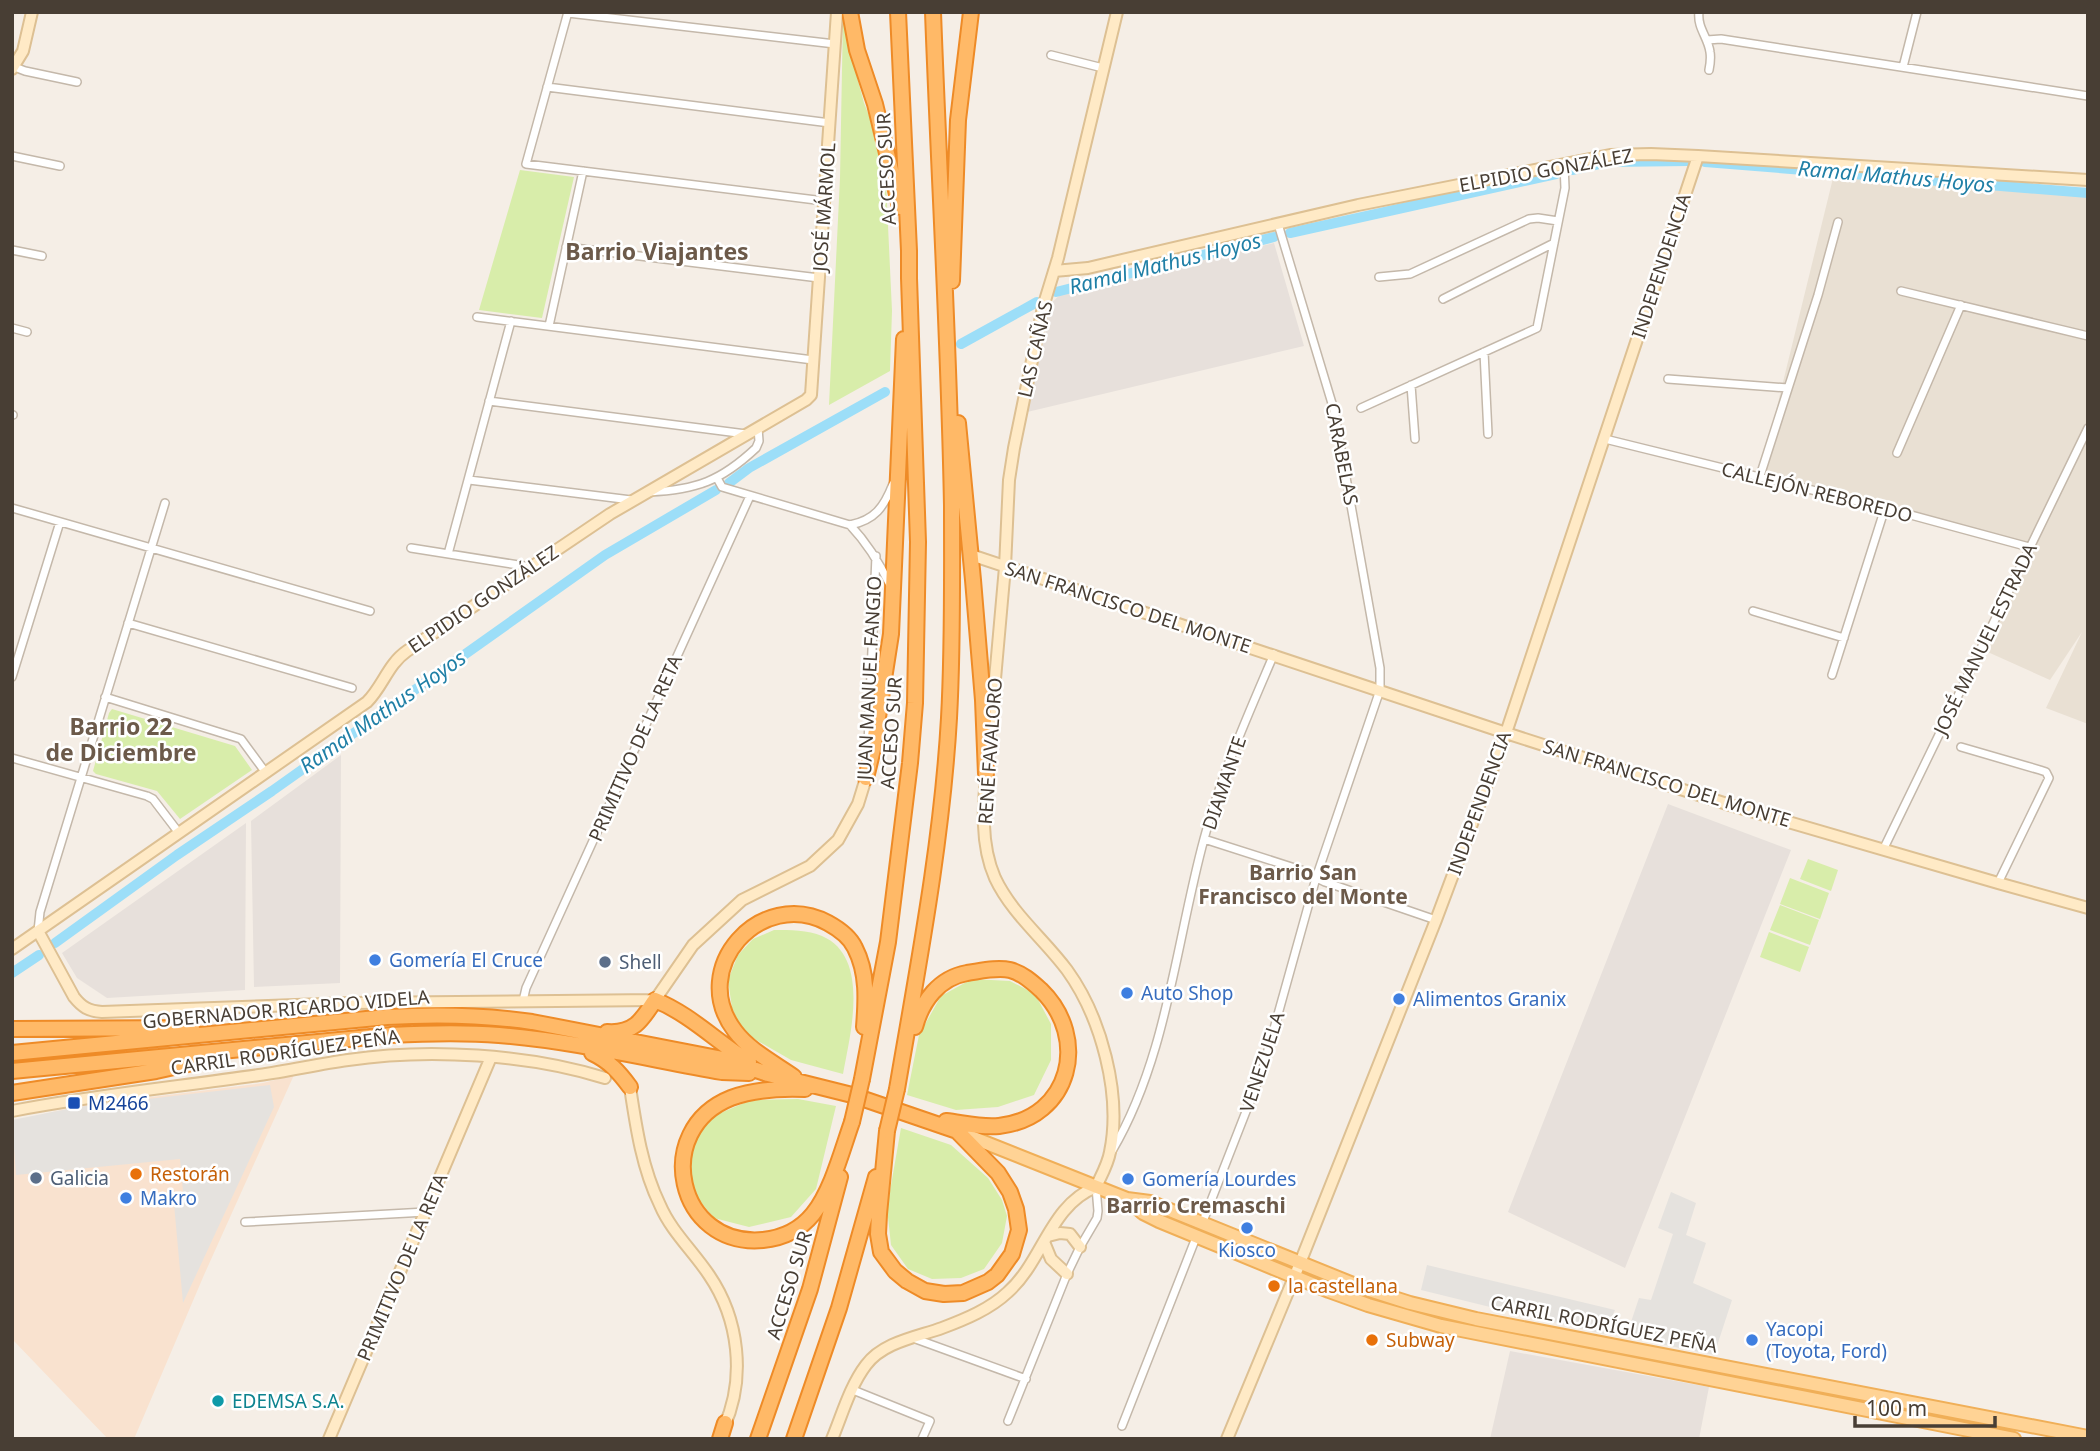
<svg xmlns="http://www.w3.org/2000/svg" width="2100" height="1451" viewBox="0 0 2100 1451" font-family="'Noto Sans',sans-serif">
  <style>
    .residential { fill: #e9e0d3 }
    .commercial { fill: #f9e2cf }
    .industrial { fill: #e7e0db }
    .green { fill: #d8edaa }
    .parking { fill: #e5e2de }
    .lines { fill: none; stroke-linecap: round; stroke-linejoin: round }
    .canal { stroke: #9cdef8; stroke-width: 10 }
    .street-casing { stroke: #c4b8aa; stroke-width: 10 }
    .secondary-casing { stroke: #ddc093; stroke-width: 14 }
    .primary-casing { stroke: #f0af58; stroke-width: 16 }
    .highway-casing { stroke: #ee8b27; stroke-width: 18 }
    .street { stroke: #fff; stroke-width: 7 }
    .secondary { stroke: #ffeac6; stroke-width: 10 }
    .primary { stroke: #ffd395; stroke-width: 12 }
    .highway { stroke: #ffb967; stroke-width: 14 }
    .highway-bridge-casing { stroke: #ee8b27; stroke-width: 18; stroke-linecap: butt }
    .highway-bridge { stroke: #ffb967; stroke-width: 14 }
    .shop-dot { fill: #3f7fe0; stroke: #fff; stroke-width: 2.5 }
    .service-dot { fill: #5c6f8a; stroke: #fff; stroke-width: 2.5 }
    .transit-dot { fill: #1a4fb4; stroke: #fff; stroke-width: 2.5 }
    .food-dot { fill: #e8710a; stroke: #fff; stroke-width: 2.5 }
    .culture-dot { fill: #0f9aa8; stroke: #fff; stroke-width: 2.5 }
    .labels { text-anchor: middle; stroke-width: 5; stroke-linejoin: round; paint-order: stroke }
    .street-label { font-size: 19px; fill: #483e34; stroke: #fff }
    .shop-label { font-size: 19px; fill: #366cbe; stroke: #fff; text-anchor: start }
    .service-label { font-size: 19px; fill: #4e5e75; stroke: #fff; text-anchor: start }
    .transit-label { font-size: 19px; fill: #164399; stroke: #fff; text-anchor: start }
    .food-label { font-size: 19px; fill: #c56008; stroke: #fff; text-anchor: start }
    .culture-label { font-size: 19px; fill: #0d838f; stroke: #fff; text-anchor: start }
    .water-label { font-size: 21px; font-style: italic; fill: #1f7fa6; stroke: #fff }
    .neighbourhood-label { font-size: 21px; font-weight: bold; fill: #6c5a4a; stroke: #fff }
    .quarter-label { font-size: 23px; font-weight: bold; fill: #6c5a4a; stroke: #fff }
  </style>
  <rect width="100%" height="100%" fill="#f5eee6"/>
  <!-- residential -->
  <path class="residential" d="M1835,170L2088,193V724L2046,708L2082,632L2050,680L1981,649L2029,548L1760,476Z"/>
  <!-- commercial -->
  <path class="commercial" d="M294,1075L204,1275L134,1439H108L13,1340L12,1121L80,1106L263,1083Z"/>
  <!-- industrial -->
  <path class="industrial" d="M1274,243L1304,346L1023,413L1046,308L1062,293Z
    M341,755L340,983L254,987L251,821Z
    M1668,804L1791,850L1625,1268L1508,1212Z
    M246,823L245,990L107,998L77,978L62,953Z
    M1510,1351L1709,1387L1699,1439H1490Z"/>
  <!-- green -->
  <path class="green" d="M843,15L853,62L864,103L881,146L886,183L892,311L890,371L829,405L840,178Z
    M520,170L574,177L542,318L479,310Z
    M112,709L235,746L252,770L180,819L157,791L96,774L93,771L109,713Z
    M1808,859L1838,870L1831,891L1800,879Z
    M1790,878L1829,893L1820,919L1780,904Z
    M1780,905L1819,920L1810,945L1770,930Z
    M774,930C790,930 808,930 822,936C871,957 850,1035 843,1074L791,1060L744,1033L732,1008L728,980L738,955L753,939Z
    M1769,932L1809,947L1800,972L1760,957Z
    M972,979L1010,981L1035,994L1051,1024V1060L1034,1095L998,1107L956,1110L907,1095L919,1035L941,996Z
    M798,1099L836,1106L816,1189L791,1217L749,1227L714,1218L694,1194L688,1172L690,1151L698,1134L716,1115L751,1100Z
    M901,1128L951,1145L988,1178L1002,1200L1007,1216L1002,1243L984,1269L961,1278L932,1279L908,1269L891,1245L887,1208Z"/>
  <!-- parking -->
  <path class="parking" d="M270,1085L274,1107L183,1303L174,1204L184,1202L180,1159L16,1175L12,1120L78,1107Z
    M1671,1192L1696,1203L1686,1235L1706,1243L1693,1283L1732,1300L1714,1355L1626,1337L1639,1298L1651,1300L1673,1234L1658,1228Z
    M1427,1265L1485,1279L1615,1310L1604,1334L1486,1306L1421,1290Z"/>
  <g class="lines">
    <!-- canal -->
    <path class="canal" d="M1705,162L2088,193
      M1572,170L1608,162L1688,161
      M1290,233L1556,174
      M1056,292L1274,237
      M961,344L1037,302
      M729,483L749,468L885,392
      M55,943L177,855L272,791L605,555L716,490
      M12,973L39,955"/>
    <defs>
      <path id="street" d="M568,12L526,164L824,201
        M1699,12C1697,28 1708,37 1710,52C1711,58 1710,65 1709,70
        M568,13L835,44
        M1707,40L1721,39L2088,96
        M1051,55L1103,68
        M12,66L25,71L77,82
        M1903,67L1917,12
        M547,87L830,123
        M12,156L60,166
        M566,247L819,278
        M12,250L42,256
        M1379,277L1410,274L1529,219L1538,218L1558,221
        M1901,291L2088,336
        M1443,299L1554,243
        M477,317L813,360
        M549,326L583,171
        M12,328L27,332
        M1484,352L1488,434
        M1668,379L1788,388
        M1411,385L1415,439
        M489,401L746,434
        M1361,408L1537,328L1565,188L1564,164
        M12,415H13
        M1605,439L1885,508L2029,547
        M1897,453L1961,305
        M1760,476L1818,295L1838,222
        M717,478L722,487L850,525C875,520 884,507 893,484
        M469,480L631,500
        M649,492C696,490 721,481 756,448L759,441L758,428
        M12,508L370,611
        M850,525C868,544 879,562 890,585
        M411,548L531,567
        M448,554L511,321
        M1753,611L1844,638
        M128,623L352,688
        M1832,675L1885,508
        M12,677L60,522
        M105,697L241,739L266,773
        M868,744L876,556
        M1961,747L2040,770L2046,772L2049,778L1998,883
        M12,758L147,796L153,799L179,833
        M1204,839L1301,870L1325,882L1436,920
        M1883,850L2088,428
        M38,931L40,912L165,503
        M523,1001L526,988L750,496
        M1112,1151C1167,1058 1176,942 1204,839C1221,775 1248,715 1274,654
        M245,1222L426,1212
        M1202,1224L1263,1068L1316,878L1380,690V668L1334,410L1278,224
        M913,1338L1026,1379
        M853,1390L930,1421L922,1439
        M1008,1421L1067,1274L1080,1247L1097,1218L1098,1211L1096,1187
        M1122,1426L1197,1235"/>
      <path id="secondary" d="M12,69L23,51L32,12
        M1054,271L1088,268L1358,205L1610,155L1651,154L1698,156L2088,180
        M971,555L1506,733L1730,805L1998,883L2088,908
        M990,735L1005,567L1009,480L1014,448L1043,307L1058,258L1117,12
        M38,931L74,997C82,1007 88,1011 102,1012L351,1003L655,1000L693,945L742,900L810,866L838,840L858,804L866,778
        M12,949L367,702C383,686 388,664 407,651L610,514L806,400L811,395L837,12
        M630,1087C636,1127 642,1168 660,1205C671,1231 693,1251 709,1275C739,1319 746,1378 724,1427
        M12,1111C94,1095 176,1087 259,1075C289,1071 318,1064 348,1060C427,1048 529,1054 605,1078
        M1048,1236L1060,1233L1070,1234L1080,1247
        M1044,1242L1051,1259L1067,1274
        M329,1439L491,1057
        M832,1439C842,1415 850,1386 866,1365C883,1342 917,1337 942,1328C966,1319 990,1309 1008,1292C1043,1261 1050,1205 1096,1187C1101,1176 1108,1164 1110,1152C1122,1094 1101,1017 1067,970C1044,939 1012,914 995,878C980,844 983,804 987,768
        M1227,1439L1300,1263L1436,920L1506,733L1698,156"/>
      <path id="primary" d="M961,1133L1127,1199L1150,1202L1363,1288L1410,1303L1476,1319L2088,1437
        M1127,1199L1143,1213L1159,1221L1329,1291L1368,1305L1441,1326L2014,1439"/>
      <path id="highway" d="M850,12L857,50L875,104L900,207
        M952,281L958,120L971,12
        M958,423L973,580L983,700L986,774
        M866,778L873,749L891,634L904,339
        M915,1027C922,1001 939,978 967,973C981,971 997,967 1010,970C1022,973 1032,982 1041,990C1090,1038 1071,1118 999,1126C982,1128 963,1123 946,1121
        M12,1029L192,1028
        M607,1032C634,1034 642,1020 655,1000C690,1014 717,1042 749,1062
        M12,1053L387,1017C436,1014 484,1015 532,1022L723,1059L768,1074L852,1095L957,1131L998,1173L1010,1192L1016,1209L1019,1230L1012,1254L997,1275L988,1282L963,1293L944,1294L925,1291L907,1281L895,1271L881,1252L878,1234L879,1214L887,1131
        M592,1053C609,1061 619,1072 630,1087
        M12,1071L391,1035C427,1033 463,1032 499,1035C574,1041 648,1059 722,1072L749,1073
        M794,1077C774,1063 749,1050 735,1031C687,968 761,887 828,923C839,929 850,937 855,948C868,973 866,1001 864,1027
        M862,1079L888,942L910,763L915,703L918,542L909,278V251L898,12
        M805,1089C780,1088 755,1089 731,1098C651,1130 677,1248 763,1240C783,1238 800,1230 813,1214C832,1190 842,1150 852,1122
        M897,1089C918,966 942,842 949,718C953,647 952,577 952,506C949,341 939,177 933,12
        M12,1093L156,1071L197,1062
        M720,1439L725,1423
        M758,1439L810,1289L840,1177
        M794,1439L839,1308L876,1177"/>
    </defs>
    <!-- street casing -->
    <use href="#street" class="street-casing"/>
    <!-- secondary casing -->
    <use href="#secondary" class="secondary-casing"/>
    <!-- primary casing -->
    <use href="#primary" class="primary-casing"/>
    <!-- highway casing -->
    <use href="#highway" class="highway-casing"/>
    <!-- street -->
    <use href="#street" class="street"/>
    <!-- secondary -->
    <use href="#secondary" class="secondary"/>
    <!-- primary -->
    <use href="#primary" class="primary"/>
    <!-- highway -->
    <use href="#highway" class="highway"/>
    <defs>
      <path id="highway-bridge" d="M852,1122L862,1079
        M887,1131L897,1089"/>
    </defs>
    <!-- highway-bridge casing -->
    <use href="#highway-bridge" class="highway-bridge-casing"/>
    <!-- highway-bridge -->
    <use href="#highway-bridge" class="highway-bridge"/>
  </g>
  <!-- markers -->
  <g class="shop-dot">
    <circle cx="375" cy="960" r="7"/>
    <circle cx="1127" cy="993" r="7"/>
    <circle cx="1399" cy="999" r="7"/>
    <circle cx="1128" cy="1179" r="7"/>
    <circle cx="126" cy="1198" r="7"/>
    <circle cx="1247" cy="1228" r="7"/>
    <circle cx="1752" cy="1340" r="7"/>
  </g>
  <g class="service-dot">
    <circle cx="605" cy="962" r="7"/>
    <circle cx="36" cy="1178" r="7"/>
  </g>
  <rect class="transit-dot" x="67" y="1096" width="14" height="14" rx="3.5"/>
  <g class="food-dot">
    <circle cx="136" cy="1174" r="7"/>
    <circle cx="1274" cy="1286" r="7"/>
    <circle cx="1372" cy="1340" r="7"/>
  </g>
  <circle class="culture-dot" cx="218" cy="1401" r="7"/>
  <g class="labels">
    <!-- street labels -->
    <g class="street-label">
      <text transform="translate(886 169) rotate(-93)" y="7">ACCESO SUR</text>
      <text transform="translate(1546 170) rotate(-10)" y="7">ELPIDIO GONZÁLEZ</text>
      <text transform="translate(824 207) rotate(-86)" y="7">JOSÉ MÁRMOL</text>
      <text transform="translate(1661 266) rotate(-72)" y="7">INDEPENDENCIA</text>
      <text transform="translate(1035 349) rotate(-77)" y="7">LAS CAÑAS</text>
      <text transform="translate(1342 454) rotate(79)" y="7">CARABELAS</text>
      <text transform="translate(1817 492) rotate(14)" y="7">CALLEJÓN REBOREDO</text>
      <text transform="translate(483 599) rotate(-34)" y="7">ELPIDIO GONZÁLEZ</text>
      <text transform="translate(1128 607) rotate(18)" y="7">SAN FRANCISCO DEL MONTE</text>
      <text transform="translate(1985 639) rotate(-64)" y="7">JOSÉ MANUEL ESTRADA</text>
      <text transform="translate(869 678) rotate(-87)" y="7">JUAN MANUEL FANGIO</text>
      <text transform="translate(891 733) rotate(-86)" y="7">ACCESO SUR</text>
      <text transform="translate(635 748) rotate(-66)" y="7">PRIMITIVO DE LA RETA</text>
      <text transform="translate(990 751) rotate(-86)" y="7">RENÉ FAVALORO</text>
      <text transform="translate(1224 783) rotate(-71)" y="7">DIAMANTE</text>
      <text transform="translate(1667 783) rotate(17)" y="7">SAN FRANCISCO DEL MONTE</text>
      <text transform="translate(1479 803) rotate(-70)" y="7">INDEPENDENCIA</text>
      <text transform="translate(286 1009) rotate(-5)" y="7">GOBERNADOR RICARDO VIDELA</text>
      <text transform="translate(285 1052) rotate(-8)" y="7">CARRIL RODRÍGUEZ PEÑA</text>
      <text transform="translate(1262 1062) rotate(-72)" y="7">VENEZUELA</text>
      <text transform="translate(402 1267) rotate(-67)" y="7">PRIMITIVO DE LA RETA</text>
      <text transform="translate(789 1285) rotate(-73)" y="7">ACCESO SUR</text>
      <text transform="translate(1604 1324) rotate(11)" y="7">CARRIL RODRÍGUEZ PEÑA</text>
    </g>
    <!-- shop labels -->
    <g class="shop-label">
      <text x="389" y="967">Gomería El Cruce</text>
      <text x="1141" y="1000">Auto Shop</text>
      <text x="1413" y="1006">Alimentos Granix</text>
      <text x="1142" y="1186">Gomería Lourdes</text>
      <text x="140" y="1205">Makro</text>
      <text x="1247" y="1257" text-anchor="middle">Kiosco</text>
      <text x="1766" y="1336">Yacopi<tspan x="1766" dy="22">(Toyota, Ford)</tspan></text>
    </g>
    <!-- service labels -->
    <g class="service-label">
      <text x="619" y="969">Shell</text>
      <text x="50" y="1185">Galicia</text>
    </g>
    <!-- transit labels -->
    <g class="transit-label">
      <text x="88" y="1110">M2466</text>
    </g>
    <!-- food labels -->
    <g class="food-label">
      <text x="150" y="1181">Restorán</text>
      <text x="1288" y="1293">la castellana</text>
      <text x="1386" y="1347">Subway</text>
    </g>
    <!-- culture labels -->
    <g class="culture-label">
      <text x="232" y="1408">EDEMSA S.A.</text>
    </g>
    <!-- water labels -->
    <g class="water-label">
      <text transform="translate(1896 177) rotate(5)" y="7">Ramal Mathus Hoyos</text>
      <text transform="translate(1165 264) rotate(-14)" y="7">Ramal Mathus Hoyos</text>
      <text transform="translate(383 712) rotate(-35)" y="7">Ramal Mathus Hoyos</text>
    </g>
    <!-- neighbourhood labels -->
    <g class="neighbourhood-label">
      <text x="1303" y="880">Barrio San<tspan x="1303" dy="24">Francisco del Monte</tspan></text>
      <text x="1196" y="1213">Barrio Cremaschi</text>
    </g>
    <!-- quarter labels -->
    <g class="quarter-label">
      <text x="657" y="260">Barrio Viajantes</text>
      <text x="121" y="735">Barrio 22<tspan x="121" dy="26">de Diciembre</tspan></text>
    </g>
  </g>
  <!-- border -->
  <rect width="2100" height="1451" fill="none" stroke="#483e34" stroke-width="28"/>
  <!-- scale -->
  <path d="M1855 1416v10h140v-10" fill="none" stroke="#483e34" stroke-width="3.5"/>
  <text x="1866" y="1416" font-size="21" fill="#483e34" stroke="#ffffff" stroke-width="5" paint-order="stroke">100 m</text>
</svg>
